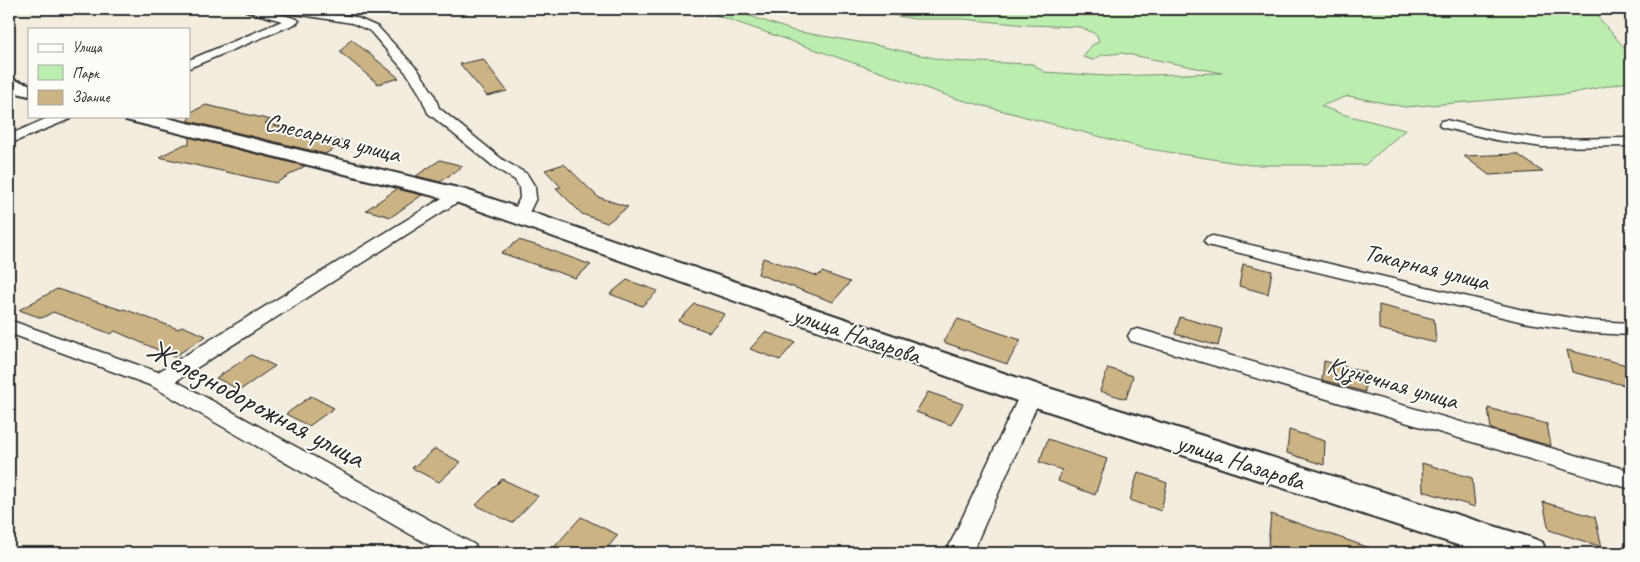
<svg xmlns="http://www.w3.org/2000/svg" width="1640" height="562" viewBox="0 0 1640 562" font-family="Caveat,sans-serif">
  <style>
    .green { fill: #bbeeae; stroke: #738c6c }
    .building { fill: #ccb383; stroke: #2b2b2b }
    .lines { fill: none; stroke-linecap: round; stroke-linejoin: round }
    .street-casing { stroke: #2b2b2b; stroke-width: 3 }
    .secondary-casing { stroke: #2b2b2b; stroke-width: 4 }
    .street { fill: #fdfcf7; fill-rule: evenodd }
    .secondary { fill: #fdfcf7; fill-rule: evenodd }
    .labels { text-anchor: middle; stroke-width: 4; stroke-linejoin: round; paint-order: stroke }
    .street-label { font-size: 25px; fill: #2b2b2b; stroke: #fdfcf7 }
    .near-street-label { font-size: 30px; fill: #2b2b2b; stroke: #fdfcf7 }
  </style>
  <rect width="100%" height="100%" fill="#f3ede0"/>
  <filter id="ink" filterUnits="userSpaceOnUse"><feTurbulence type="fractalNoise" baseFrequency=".02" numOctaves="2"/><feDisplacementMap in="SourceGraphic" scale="10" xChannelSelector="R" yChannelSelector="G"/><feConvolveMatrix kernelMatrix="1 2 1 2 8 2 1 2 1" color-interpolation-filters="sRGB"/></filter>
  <g filter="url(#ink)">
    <!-- green -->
    <path class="green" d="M699,9H755L732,10L794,31L870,44L948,61L1033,64L1044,72L1106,76L1222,73L1122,53L1102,55L1093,60L1083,57L1092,45L1099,42L1097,35L1081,27L1027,25L963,19H914L860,9H1598L1599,18L1628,52L1631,81L1568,94L1405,107L1348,96L1321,106L1342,114L1405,130L1365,165H1250L1143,148L954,98Z"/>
    <!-- building -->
    <path class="building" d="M351,39L399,78L378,84L340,52Z
      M483,59L507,91L487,96L460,64Z
      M206,105L271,120L265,123L346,142L325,154L189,121V113Z
      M189,137L305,166L276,183L159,157L185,144L189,145Z
      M1517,154L1543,172L1489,175L1464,156Z
      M440,160L463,166L440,182L416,176Z
      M564,164L598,197L628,207L607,223L582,214L556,188L561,187L545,170Z
      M397,189L422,195L391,217L366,210Z
      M519,240L545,248L591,265L575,278L501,253Z
      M763,258L818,276L822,272L850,282L833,302L758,274Z
      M1243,264L1272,271L1268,294L1239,286Z
      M627,280L658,291L642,306L610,294Z
      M57,289L122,310L124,309L178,329L182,326L206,336L174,357L115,331L111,334L53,312L42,318L19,310Z
      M695,304L725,314L709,332L678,321Z
      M1379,305L1434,319L1436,343L1379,329Z
      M1180,317L1222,329L1218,346L1175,334Z
      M958,319L1021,340L1007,364L943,342Z
      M765,332L795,342L780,360L750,349Z
      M1567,350L1631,366V387L1572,372Z
      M251,355L275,366L240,390L216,378Z
      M1324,361L1365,372V392L1322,380Z
      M1108,368L1133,376L1126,399L1100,391Z
      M928,392L963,404L951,425L916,412Z
      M311,396L334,408L309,426L286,414Z
      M1488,408L1547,424L1551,446L1491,429Z
      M1289,430L1325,441L1324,465L1287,453Z
      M1048,439L1107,459L1095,495L1058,481L1062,470L1039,462Z
      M435,449L461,462L439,482L412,468Z
      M1422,463L1472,478L1475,507L1423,491Z
      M1138,472L1167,483L1161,511L1130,500Z
      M502,479L538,496L512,523L476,505Z
      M1543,502L1595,517L1602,547L1549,530Z
      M1271,514L1376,550L1375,553H1290L1268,545Z
      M581,517L618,535L603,553H549Z"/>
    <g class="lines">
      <defs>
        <path id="street" d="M245,9H262L297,19L299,21L297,23L189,68V60L282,21L246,11Z
          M277,9H304L355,17L378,27L418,70L434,94L439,108L503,160L527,174L535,187L536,198L525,221H513L511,217L520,198L519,187L515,180L493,166L428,113L420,94L408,75L370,31L352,23L283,12Z
          M52,116H72L70,119L9,144V135Z
          M1446,120L1496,132L1542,139L1631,138V146L1542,147L1496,140L1441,127L1439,124L1441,121Z
          M458,190L464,192L466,195L464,198L176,381L475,545L479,553H443L152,386L9,333V320L158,372L452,192Z
          M1213,236L1523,310L1592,321L1631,323V335L1592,333L1523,322L1207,245L1204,241L1207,237Z
          M1138,329L1631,471V489L1131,341L1128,336L1131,331Z
          M1031,386L1039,389L1042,394L972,553H946L1020,394L1023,389Z"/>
        <path id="secondary" d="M9,79L29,84V96L9,91Z
          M123,116H159L466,190L1042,386L1529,537L1542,542L1547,553H1482L1020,402L450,200L126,120Z"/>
      </defs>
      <!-- street casing -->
      <use href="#street" class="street-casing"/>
      <!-- secondary casing -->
      <use href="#secondary" class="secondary-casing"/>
      <!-- street -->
      <use href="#street" class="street"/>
      <!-- secondary -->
      <use href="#secondary" class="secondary"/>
    </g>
  </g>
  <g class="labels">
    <!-- street labels -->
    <g class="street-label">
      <text transform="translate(333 137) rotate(14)" y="9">Слесарная улица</text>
      <text transform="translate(1427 266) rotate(14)" y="9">Токарная улица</text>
      <text transform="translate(857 334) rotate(19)" y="9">улица Назарова</text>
      <text transform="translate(1393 382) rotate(16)" y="9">Кузнечная улица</text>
      <text transform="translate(1241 461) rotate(18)" y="9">улица Назарова</text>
    </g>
    <!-- near-street labels -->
    <g class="near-street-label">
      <text transform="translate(256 403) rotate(28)" y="10">Железнодорожная улица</text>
    </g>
  </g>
  <!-- margin -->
  <rect width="1640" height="562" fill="none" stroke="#fdfcf7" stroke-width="30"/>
  <rect x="15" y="15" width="1610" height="532" fill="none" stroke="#2b2b2b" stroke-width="2" filter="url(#ink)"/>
  <!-- legend -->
  <rect x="28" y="28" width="162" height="90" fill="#fdfcf7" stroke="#a9a8a5"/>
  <rect x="38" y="44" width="25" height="8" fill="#fdfcf7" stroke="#a9a8a5"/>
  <text x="72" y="52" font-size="15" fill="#2b2b2b">Улица</text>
  <rect x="38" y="65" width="25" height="15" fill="#bbeeae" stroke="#a9a8a5"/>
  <text x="72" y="78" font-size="15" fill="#2b2b2b">Парк</text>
  <rect x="38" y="90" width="25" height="15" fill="#ccb383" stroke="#a9a8a5"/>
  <text x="72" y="102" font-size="15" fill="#2b2b2b">Здание</text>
</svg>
